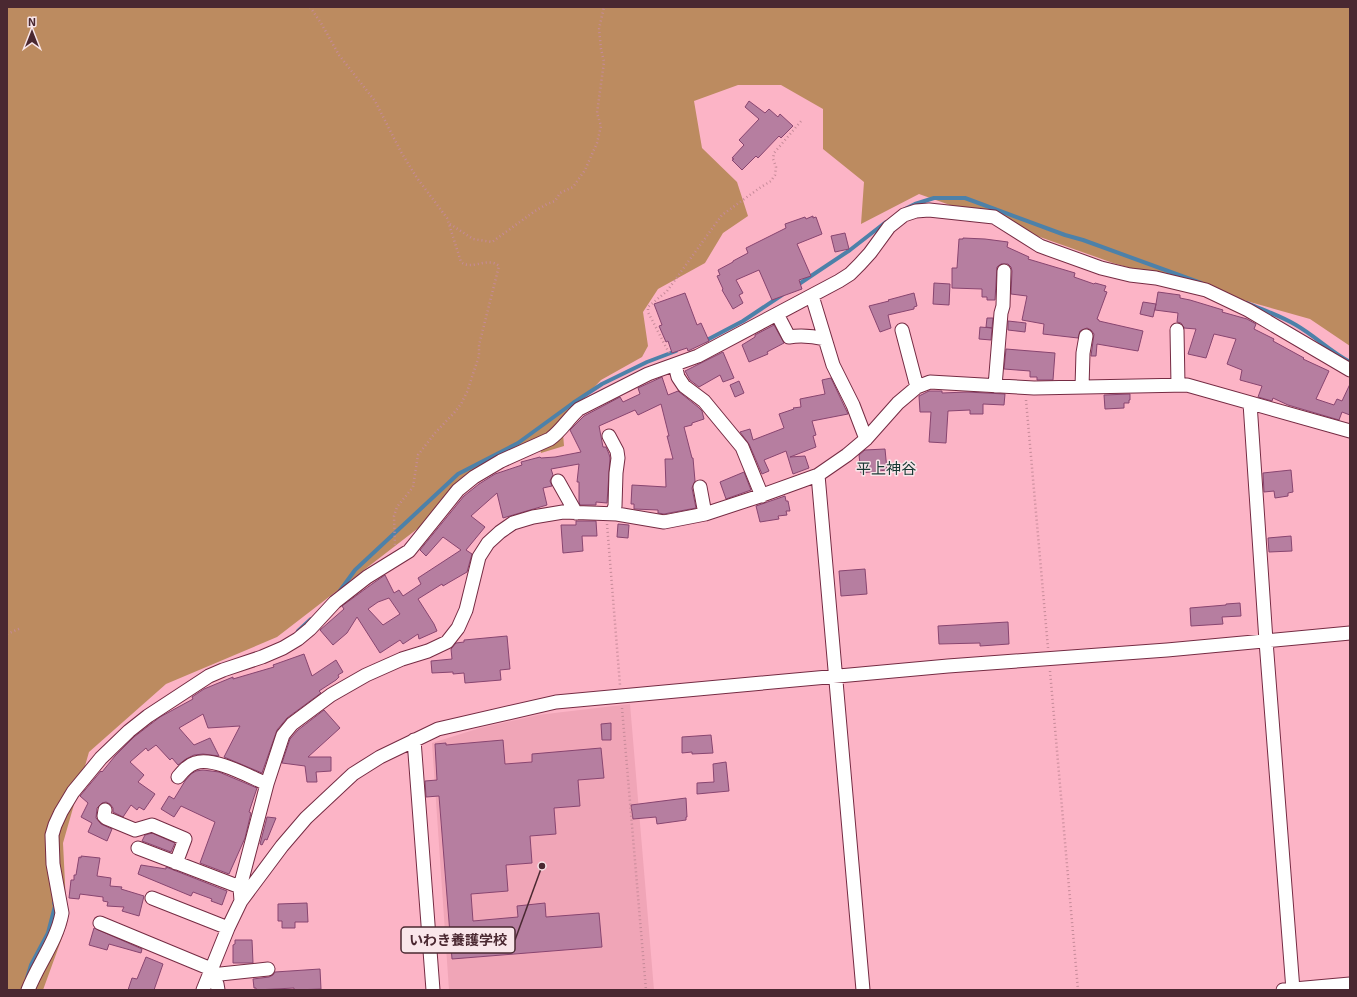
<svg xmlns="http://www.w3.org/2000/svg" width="1357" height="997" viewBox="0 0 1357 997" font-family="'Exo 2','Noto Sans JP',sans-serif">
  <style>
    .built { fill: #f0a5b7 }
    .forest { fill: #bc8b60 }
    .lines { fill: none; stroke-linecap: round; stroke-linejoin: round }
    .stream { stroke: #4d81a9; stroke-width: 4 }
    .building { fill: #b67ea0; stroke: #884570; fill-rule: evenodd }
    .minor-casing { stroke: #752b43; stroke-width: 15 }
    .path { stroke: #c68a99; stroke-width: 2.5; stroke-dasharray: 1 3; stroke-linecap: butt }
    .minor { stroke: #fff; stroke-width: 13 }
    .labels { text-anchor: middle; stroke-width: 3; stroke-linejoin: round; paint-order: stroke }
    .quarter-label { font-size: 15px; fill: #173833; stroke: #f9e6ea }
    .leader { fill: none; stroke: #4a2831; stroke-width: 1.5 }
    .callout-dot { fill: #4a2831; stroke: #f9e6ea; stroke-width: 1.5 }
    .callout { fill: #f9e6ea; stroke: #4a2831; stroke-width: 1.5 }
    .callout-label { font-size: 14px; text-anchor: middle; font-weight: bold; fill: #4a2831 }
  </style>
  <rect width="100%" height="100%" fill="#fcb4c6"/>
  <!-- built -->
  <path class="built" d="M630,704L654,990H449L432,743L480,728L538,715Z"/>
  <!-- forest -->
  <path class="forest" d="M7,7H1350V346L1310,319L1113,263L919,194L861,224L864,182L823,149V109L781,85H738L694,101L702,148L737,182L748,216L723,233L705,263L658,289L643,312L648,346L642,357L601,380L562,421L564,446L541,453L538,439L502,456L421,526L277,637L166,684L89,752L63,843L67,924L43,990H7Z"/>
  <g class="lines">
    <!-- stream -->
    <path class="stream" d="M905,209L915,204L934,198H965L1065,235L1083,240L1201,283
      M796,286L850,250L886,222
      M1247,303C1263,310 1281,316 1296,325C1315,336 1331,352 1350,362
      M705,341L743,321L782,295
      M339,592L355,570L458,474L518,443L573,403L602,384L647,362L676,351
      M298,631L311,619
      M27,978L31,965L48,933L55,906L54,903"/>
  </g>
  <!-- building -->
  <path class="building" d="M749,101L765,113L769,109L778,117L780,114L793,126L781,138L779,136L758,158L756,156L742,170L732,160L734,159L732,158L744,145L739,140L759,119L745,107Z
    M813,216V218L816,217L822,234L797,244L811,276L799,280L802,289L772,300L759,270L736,280L743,293L739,295L743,303L733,309L722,290L723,289L717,276L720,275L718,270L733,262V261L748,253L746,248L786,228L785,224L805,217L806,219Z
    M845,233L849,249L835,252L831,236Z
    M963,238L985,239L1008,242L1007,247L1029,257L1028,259L1075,273L1074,277L1094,284L1095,283L1106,286L1104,291L1107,292L1097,319L1099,320V321L1143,331L1138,351L1097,344L1096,356H1091L1094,334L1091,330L1087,328L1080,331L1078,338L1043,334L1044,324L1022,320L1027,296L1011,294L1012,271L1011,267L1008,264H1001L997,267L995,300H987V297H982V289L952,288V268H957L959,239H963Z
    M934,283L950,284L949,305L933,304Z
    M1158,292L1180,295V298L1190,300L1223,310L1222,312L1247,319L1256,324L1254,329L1274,339L1273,341L1304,358L1303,359L1329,371L1316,399L1334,405L1337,399L1342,401L1350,384V415L1342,412L1339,420L1288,405L1273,398L1272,401L1258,397L1262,386L1240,380L1242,370L1227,364L1236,339L1214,334L1206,358L1188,354L1196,329L1184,328L1181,323L1177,322L1178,313L1155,310Z
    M685,293L697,325L701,323L709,341L688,351L687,348L672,353L668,341L666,342L659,326L662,325L654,304Z
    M914,293L917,306L914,307V309L888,315L891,328L880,332L869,306L889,301L888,300Z
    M1143,302L1156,304L1153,317L1140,314Z
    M987,318H993L992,328L986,327Z
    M1008,321L1026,323L1025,332L1008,330Z
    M774,325L784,343L767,352L768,354L749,362L742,345L755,337V335Z
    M980,327L992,328L991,340L979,339Z
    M1006,349L1055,353L1053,380H1037V377H1030V371L1004,369Z
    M723,352L734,378L723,382L720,375L699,387L690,380L685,371Z
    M662,377L668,395L678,391L698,407L702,411L704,419L692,423V425L684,427L692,458H693L695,481L692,488L696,508L664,514L658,513V510L634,509V504H631L632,485L666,487L665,459H673L667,436H669L661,404L638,415L635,410L599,426L603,447H606L609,454L610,458L607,503L596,502V505H580L579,502V482H577L579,464L551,469L553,475L550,481L552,486L543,488L547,505L503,518L497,493L471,516L485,527L466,550L472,554L467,572L448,583L443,586L442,584L418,599L434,624L437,631L419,639L418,634L403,644L400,640L380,653L357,617L347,633L333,645L320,630L344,609L342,606L372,584L385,575L394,593L399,590L403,596L421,584L418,578L461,550L443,537L426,556L420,550L464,496L479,484L495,474L522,465L521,462L540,457L541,458L555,457L581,452L570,430L584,416L620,397L623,402L640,394L638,388ZM389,598L400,614L383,625L368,609L378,602Z
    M831,378L848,414L812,421L816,435L813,436L816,447L790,457L805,456L809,468L793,474L786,451L764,460L769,471L762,474L749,444L740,432L750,429L753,440L784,428L779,414L794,409L793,408L801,407L800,399L825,394L822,380Z
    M739,381L744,393L735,397L730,385Z
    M929,391H942V393L967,392L1005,394L1004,405L983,404V414H970V410L948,411L946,443L929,442L931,412H920L919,396Z
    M1130,394V400H1129V403H1124V408L1105,409L1104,395Z
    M885,449L887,470L861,473L859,455L865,450Z
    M1291,470L1293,492L1288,493V496L1275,498L1274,491L1264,492L1263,473Z
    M744,472L751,490L726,499L720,482Z
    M785,496L786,501H788L790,511H786L787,515L778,516L779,519L760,522L756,506Z
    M576,521H596L597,536H582L583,551L563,553L561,525H576Z
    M618,524L629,525L628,538L617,537Z
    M1291,536L1292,551L1269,552L1268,538Z
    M865,569L867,594L841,596L839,571Z
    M1240,603L1241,616L1222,617L1223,624L1191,626L1190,608L1226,605V604Z
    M1008,622L1009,644L980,646V643L939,644L938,626Z
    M507,636L510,669L500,670L501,680L465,683L464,673L453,674V672L432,673L431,661L452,659L451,649L456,643L464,642V640Z
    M304,654L312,676L336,660L343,672L338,675L339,677L336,680L319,691L321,693L287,718L277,730L262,773L224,757L240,726L208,728L203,714L179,728L194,745L210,738L219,756L203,754L194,755L186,759L178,765L172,758L170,760L156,745L148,751L146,748L130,762L144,775L138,782L155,794L144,810L139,807L137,810L131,805L123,817L113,812V808L110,804L106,802L102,803L97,808L96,818L101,824L112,829L107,841L88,832L92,823L81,817L88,803L80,796L101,771L102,772L115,756L134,737L160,717L193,699L192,697L204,689L233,677V679L274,667L273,665Z
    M324,710L340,728L308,757H331V771L316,772L317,782H307L305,766L282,763L290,739L298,730Z
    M611,723V740H602L601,724Z
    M711,735L713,753L692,754V752L682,753V737Z
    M503,740L505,764L532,762V754L601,748L604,778L578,780L580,806L554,808L556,834L530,836L532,863L506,865L508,891L471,894L473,921L518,917L517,906L545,903L546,917L599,913L602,947L452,959L439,796L426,797L425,781L437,780L435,744L446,743V745Z
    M726,762L729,791L697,794V783L714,782L713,764Z
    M203,770L219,772L257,788L249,812L251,813L245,838L229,874L200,863L215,822L181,806L174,817L161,809L169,796L174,799L185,781L191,774L196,771Z
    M686,798L687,817H686V820L657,824L656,817L633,819L631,805Z
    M267,817L276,818L267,840L265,839L262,845L260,844Z
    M152,833L175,843L171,852L142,841L145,835Z
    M81,856L100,858L97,876L111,878L110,886L122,887L121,889L144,896L139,916L122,911L124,907L107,906L108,902L103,901V897L80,894L79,899L69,898L71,880H74V875H76L79,857L81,858Z
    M141,865L166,869V867L227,891L222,905L211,901L212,899L193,892L191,896L138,874Z
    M307,903L308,922H295V928H282V921H278V904Z
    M94,928L142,949L141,953L109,944L107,950L89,945Z
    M235,940H252L253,963H233V945L235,944Z
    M146,957L163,964L154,990H128L132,978L137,979Z
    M320,969L321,989L294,990V988L256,990V988H254L253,979L269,977L273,975L275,972Z"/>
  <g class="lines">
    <defs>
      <path id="minor" d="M812,296L833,365L853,405L866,439
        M777,314L789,337C802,335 812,336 825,339
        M902,330L917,387
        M1177,330L1178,385
        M675,365L678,377L684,386L704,401L742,447L762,496
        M995,386L1001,313L1003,306L1004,271
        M1082,387L1083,353L1086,336
        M1250,403L1266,641L1293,990
        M609,436L617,451L618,458L616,473L615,506L612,514
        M818,475L863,990
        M558,481L576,513
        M700,487L705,514
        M414,740L433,990
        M178,777C183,771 188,765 195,763C213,756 250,777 267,784
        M105,810L104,816L106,818L135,830L152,825L185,839L176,863
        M138,848L240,887
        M152,898L228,928
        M241,901L240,887L267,784L283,735L292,724L331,695L366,675L402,659L428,651L447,642L458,628L466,610L479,557L488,543L500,532L513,523L533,517L563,512L617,514L664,522L705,514L760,496L818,475L847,455L866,439L898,403L917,387L930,382L1034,388L1187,385L1350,431
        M100,923L211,969
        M209,972L217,984L218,990
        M211,975L268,969
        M28,990C38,964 57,941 62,913L53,864L52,835L55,825L61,812L73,792L101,758L129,731L148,716L209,676L223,670L262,657L283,648L298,639L310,629L335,602L367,577L409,551L458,490L474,477L501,461L550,439C561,431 568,419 579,409L648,374L698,356L839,281L850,274L860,264L870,253L889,227L904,215L916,211L929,210L994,217L1040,246L1101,268L1130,275L1156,278L1206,290L1248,310L1350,370
        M203,990L228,928L241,901L282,846L306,818L353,774L380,757L438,729L556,702L948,666L1167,650L1350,633
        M1283,990L1350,984"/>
    </defs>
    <!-- minor casing -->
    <use href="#minor" class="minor-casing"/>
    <!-- path -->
    <path class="path" d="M310,7L321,23L339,55L375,101L401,152L417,178L447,218L461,262C472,271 488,256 499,266L479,345V356L467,392L461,404L454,413L435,433L418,455L413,487L397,507L394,516L395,546
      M450,224L473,239L492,242L535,211L547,204L555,201L560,193L573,187L585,170L597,143L601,126L597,113L604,62L601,49L599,29L604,7
      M669,353L648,312V307L667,291L722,215L761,187L771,181L775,175L776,167L773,159L774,153L802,120
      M1026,400L1048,648
      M607,524L620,685
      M7,634L21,628
      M1050,671L1078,990
      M622,708L646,990"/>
    <!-- minor -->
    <use href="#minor" class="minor"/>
  </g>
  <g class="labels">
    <!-- quarter labels -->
    <g class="quarter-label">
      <text x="886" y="474">平上神谷</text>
    </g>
  </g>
  <!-- callouts -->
  <path class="leader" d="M542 866L515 940"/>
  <circle class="callout-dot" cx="542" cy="866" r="4"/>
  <rect class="callout" x="401" y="927" width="114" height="26" rx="4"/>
  <g class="callout-label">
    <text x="458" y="945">いわき養護学校</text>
  </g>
  <!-- border -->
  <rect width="1357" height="997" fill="none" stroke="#4a2831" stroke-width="16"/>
  <!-- north arrow -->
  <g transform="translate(32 32)" stroke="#f9e6ea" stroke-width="3" paint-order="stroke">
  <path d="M0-3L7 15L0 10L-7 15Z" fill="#4a2831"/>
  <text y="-6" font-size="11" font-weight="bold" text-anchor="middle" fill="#4a2831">N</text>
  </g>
</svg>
